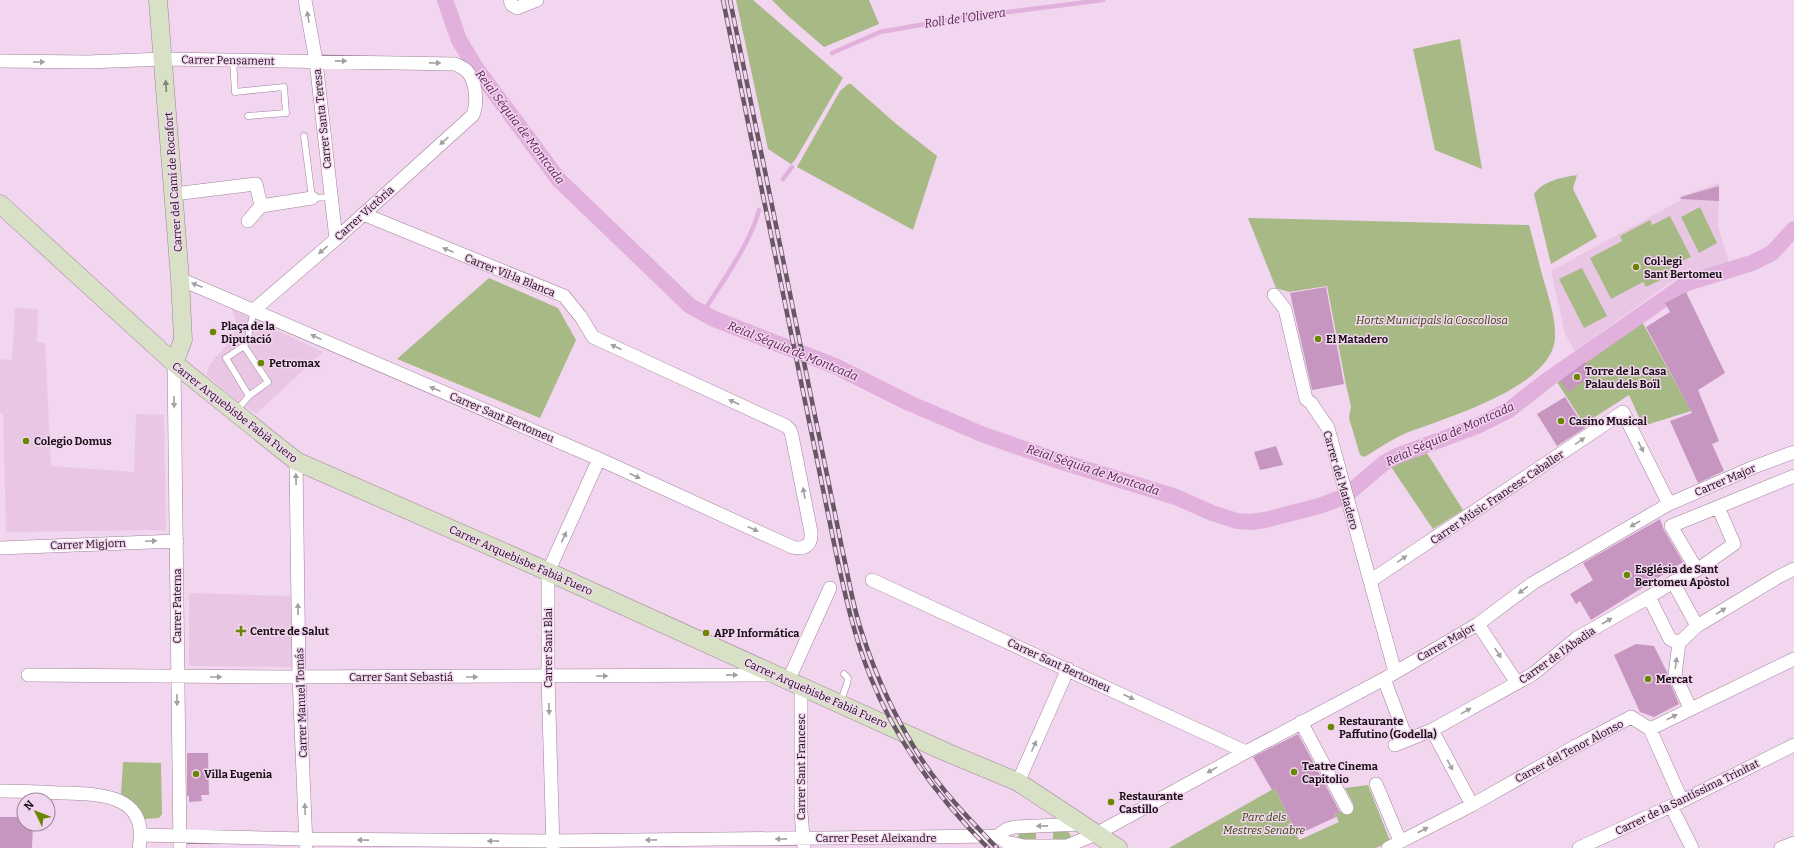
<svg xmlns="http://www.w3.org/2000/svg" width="1794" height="848" viewBox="0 0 1794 848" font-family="Bitter,serif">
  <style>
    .built { fill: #e9c7e4 }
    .green { fill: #a7b985 }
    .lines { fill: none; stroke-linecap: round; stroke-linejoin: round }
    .stream { stroke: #e2b0dc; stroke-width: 4.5 }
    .canal { stroke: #e2b0dc; stroke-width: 16 }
    .building { fill: #c696c0 }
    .lane-casing { stroke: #9e849a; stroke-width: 7 }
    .street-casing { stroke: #9e849a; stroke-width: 14 }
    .secondary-casing { stroke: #9e849a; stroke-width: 19 }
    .lane { stroke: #fff; stroke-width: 6 }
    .street { stroke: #fff; stroke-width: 13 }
    .secondary { stroke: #d8e1c5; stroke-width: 18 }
    .rail-casing { stroke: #685866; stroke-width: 4.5 }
    .rail { stroke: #f2d5ee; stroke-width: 3; stroke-dasharray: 9; stroke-linecap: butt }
    .oneway { fill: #a39fa2 }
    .oneway2 { fill: #828277 }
    .poi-dot { fill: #698700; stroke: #f2d5ee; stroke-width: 1.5 }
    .labels { text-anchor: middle; stroke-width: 3; stroke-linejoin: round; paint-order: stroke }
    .street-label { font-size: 11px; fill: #180f17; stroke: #f2d5ee }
    .poi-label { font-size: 11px; font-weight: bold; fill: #180f17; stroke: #f2d5ee; text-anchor: start }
    .park-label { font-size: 11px; font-style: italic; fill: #324300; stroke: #f2d5ee }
    .water-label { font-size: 12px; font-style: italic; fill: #5a2055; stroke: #f2d5ee }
  </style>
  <rect width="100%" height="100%" fill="#f2d5ee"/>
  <!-- built -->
  <path class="built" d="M1719,183L1718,226L1729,263L1678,277L1575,351L1565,334L1551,271L1681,200L1679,197Z
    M15,308L38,309L37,342L45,343L51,466L134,472L136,414L164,415L166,530L6,532L3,413H0V359L12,360Z
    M232,309L323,352L256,414L234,398L207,375L208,367L231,339L237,326Z
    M189,593L292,596L295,667L189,666Z"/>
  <!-- green -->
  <path class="green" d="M736,0H753L843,78L795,160L791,164L768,149Z
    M772,0H869L879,24L824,47L788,16Z
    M1460,39L1461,45L1482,169L1435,150L1413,49Z
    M848,84H851L895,123L937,156L913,230L797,167L840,91Z
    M1577,175L1573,189L1597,237L1551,264L1534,194C1543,181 1563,177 1577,175Z
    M1700,207L1717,243L1699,253L1681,217Z
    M1670,216L1691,257L1673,265L1677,272L1646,287L1643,282L1611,299L1590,258L1622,241L1620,236L1650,220L1652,225Z
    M1248,218L1529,225C1534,242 1538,260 1543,278C1548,295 1555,315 1555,334C1558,386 1445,418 1406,433C1392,439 1378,449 1364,457L1360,455L1349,418L1351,406L1346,385L1327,286L1289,292L1276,288Z
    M1582,268L1607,316L1584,328L1559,279Z
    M489,278L558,308L576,340L540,418L397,359Z
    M1640,318L1691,411L1643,426L1629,395L1584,424L1557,382Z
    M1425,450L1463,510L1433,529L1389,464Z
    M123,762L161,763L162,814L159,818L142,819L131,802L121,794Z
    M1368,785L1390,841L1376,848H1169L1275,788L1299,840L1339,822L1335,814L1354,805L1345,788Z
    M1036,831V840H1022L1018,837L1019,833Z
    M1053,831C1060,831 1069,828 1071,837L1067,840H1053Z"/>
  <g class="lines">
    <!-- stream -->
    <path class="stream" d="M832,53L880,32L954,19L1103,0
      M783,179L792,167
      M703,313C721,283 751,243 759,210"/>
    <!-- canal -->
    <path class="canal" d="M445,0L459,40L476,68L559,180L690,306L714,319L835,366L909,403L984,435L1056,460L1176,497L1212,513L1237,521L1251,522L1265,520L1319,506L1338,499
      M1350,492L1384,463L1397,456L1477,426L1509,410L1546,381L1687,283L1752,263L1772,253L1794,229"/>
  </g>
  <!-- building -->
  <path class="building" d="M1719,186V201L1681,199V197Z
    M1326,287L1344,384L1312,390L1290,293Z
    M1686,292L1725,373L1698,390L1719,441L1712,444L1724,471L1698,483L1670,421L1692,413L1646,327L1670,312L1665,303Z
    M1585,362L1593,375L1568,392L1561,380Z
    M1565,397L1585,428L1557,446L1537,414Z
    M1276,446L1283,465L1260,470L1254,452Z
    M1660,519L1664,530L1683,562L1591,620L1580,601L1576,604L1570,594L1593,580L1583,563Z
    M1636,644L1654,646L1667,672L1668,678L1679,704L1654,717L1640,712L1614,655Z
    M1298,734L1340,812L1335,814L1336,817L1297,835L1275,788L1272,790L1253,757Z
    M187,753H208L209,795H201L202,801L189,802V796H187Z
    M0,817H24V824H33L32,848H0Z"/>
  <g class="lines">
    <defs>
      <path id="lane" d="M233,60L235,92L284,87L286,113L248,116
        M304,136L312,198L332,197
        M244,346L226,358L249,396
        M237,410L249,396L268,382L244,346L248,337L254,310
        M840,703L847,684L848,678L844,674"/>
      <path id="street" d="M305,0L316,61L336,239
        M510,0L512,5L517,8L537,0
        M0,61L88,62L164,59L455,64C459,66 464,68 467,71C476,82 478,102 473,115L336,239L255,309
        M174,194L256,184L261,206L248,221
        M261,206L312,198
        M180,279L599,459L792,547C805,550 812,545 811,532L792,436L790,430L786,426L593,337L581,317L564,296L363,214
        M1274,295L1285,309L1306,399L1311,403L1328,428L1395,672
        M174,363L180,848
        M296,461L299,677L306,846
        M1718,507L1794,476
        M0,548L177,541
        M872,580L1246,752
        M1370,581L1623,412L1669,504
        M1673,582L1697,626
        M1649,597L1670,639L1679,643
        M1478,624L1517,683
        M1679,643L1697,626L1778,577L1794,569
        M1679,643L1675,675L1690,708
        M28,675L283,677L771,675
        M1384,679L1407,740
        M788,681L830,588
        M801,687V813L804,848
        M1301,722L1347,808
        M1650,729L1682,801
        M1432,730L1472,805
        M1395,745L1432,730L1533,674L1577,638L1649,597L1673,582L1697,570L1734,544L1718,507L1671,526L1697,570
        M1018,782L1068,669
        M1376,784L1400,841
        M0,791C21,791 41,792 62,793C100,794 149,794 139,848
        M1671,806L1692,848
        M141,835L306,839L553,841L997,836
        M997,836L1006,842L1024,846H1067L1096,834L1246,752L1384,679L1478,624L1533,583L1669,504L1754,467L1794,452
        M997,836L1007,829L1015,827L1081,824
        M553,848L548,677V572L599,459
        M1388,848L1472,805L1576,746L1631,717L1650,729L1794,659
        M1579,848L1682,801L1794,745
        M1781,848L1794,843"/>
      <path id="secondary" d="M158,0L180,279L183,340L174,363
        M0,204L174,363L296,461L540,568L946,752L1018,782L1118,848"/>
    </defs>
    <!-- lane casing -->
    <use href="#lane" class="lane-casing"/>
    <!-- street casing -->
    <use href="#street" class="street-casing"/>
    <!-- secondary casing -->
    <use href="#secondary" class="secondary-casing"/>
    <!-- lane -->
    <use href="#lane" class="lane"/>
    <!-- street -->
    <use href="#street" class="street"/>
    <!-- secondary -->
    <use href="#secondary" class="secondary"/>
    <defs>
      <path id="rail" d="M723,0L836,553C845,595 854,636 870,676C896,741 938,798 988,848
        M730,0L843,553C849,580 853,607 862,633C876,677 897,721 922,760C943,792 970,820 997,848"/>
    </defs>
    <!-- rail casing -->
    <use href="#rail" class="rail-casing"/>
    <!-- rail -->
    <use href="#rail" class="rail"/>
  </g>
  <!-- one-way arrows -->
  <defs><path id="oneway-solid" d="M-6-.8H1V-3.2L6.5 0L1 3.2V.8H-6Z"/></defs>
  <g class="oneway">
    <use href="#oneway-solid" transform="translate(308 17) rotate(-100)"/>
    <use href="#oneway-solid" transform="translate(341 61) rotate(1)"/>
    <use href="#oneway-solid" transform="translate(39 62)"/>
    <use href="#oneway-solid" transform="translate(435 63) rotate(1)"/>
    <use href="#oneway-solid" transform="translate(444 141) rotate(138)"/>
    <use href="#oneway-solid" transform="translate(323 250) rotate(139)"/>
    <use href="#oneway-solid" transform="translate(448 250) rotate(-157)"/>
    <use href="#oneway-solid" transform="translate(197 285) rotate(-159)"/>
    <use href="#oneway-solid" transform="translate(316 337) rotate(-156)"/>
    <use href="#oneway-solid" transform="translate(616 347) rotate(-155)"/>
    <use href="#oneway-solid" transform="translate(435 389) rotate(-157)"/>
    <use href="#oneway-solid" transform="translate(174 402) rotate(89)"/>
    <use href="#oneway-solid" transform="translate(734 402) rotate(-155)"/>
    <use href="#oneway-solid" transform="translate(1580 441) rotate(-34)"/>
    <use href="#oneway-solid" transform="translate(1641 447) rotate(63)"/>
    <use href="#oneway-solid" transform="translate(635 476) rotate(24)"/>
    <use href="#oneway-solid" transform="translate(296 479) rotate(-91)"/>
    <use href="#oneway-solid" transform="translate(804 493) rotate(-101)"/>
    <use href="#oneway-solid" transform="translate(1635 524) rotate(150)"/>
    <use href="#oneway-solid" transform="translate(753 529) rotate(24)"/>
    <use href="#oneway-solid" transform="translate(564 537) rotate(-65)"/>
    <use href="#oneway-solid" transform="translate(151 541) rotate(-2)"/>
    <use href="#oneway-solid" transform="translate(1402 559) rotate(-34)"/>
    <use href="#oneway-solid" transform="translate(1523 590) rotate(143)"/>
    <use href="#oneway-solid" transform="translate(298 609) rotate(-91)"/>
    <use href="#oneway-solid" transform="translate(1721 611) rotate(-32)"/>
    <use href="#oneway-solid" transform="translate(1607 621) rotate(-30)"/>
    <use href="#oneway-solid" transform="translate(1498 653) rotate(57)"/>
    <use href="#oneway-solid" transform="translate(1676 663) rotate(-82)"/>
    <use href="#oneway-solid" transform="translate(732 675) rotate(-1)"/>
    <use href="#oneway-solid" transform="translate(602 676)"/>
    <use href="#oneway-solid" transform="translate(216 677)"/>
    <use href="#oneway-solid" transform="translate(472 677)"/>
    <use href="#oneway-solid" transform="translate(1129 697) rotate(25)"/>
    <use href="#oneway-solid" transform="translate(177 700) rotate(89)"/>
    <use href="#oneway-solid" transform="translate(549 709) rotate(88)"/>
    <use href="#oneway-solid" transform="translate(1466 711) rotate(-29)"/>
    <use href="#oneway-solid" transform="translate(1672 717) rotate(-27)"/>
    <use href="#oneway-solid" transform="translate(1034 746) rotate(-66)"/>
    <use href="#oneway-solid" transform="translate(1450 765) rotate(62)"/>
    <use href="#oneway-solid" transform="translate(1212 770) rotate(151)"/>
    <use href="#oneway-solid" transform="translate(305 809) rotate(-92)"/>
    <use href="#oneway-solid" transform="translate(1042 826) rotate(179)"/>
    <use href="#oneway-solid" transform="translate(1423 830) rotate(-27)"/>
    <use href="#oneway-solid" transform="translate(781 839) rotate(179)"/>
    <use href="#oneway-solid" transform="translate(363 840) rotate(-179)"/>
    <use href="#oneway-solid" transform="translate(651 840) rotate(179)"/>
    <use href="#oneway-solid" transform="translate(493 841) rotate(-179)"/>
  </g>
  <use class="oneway2" href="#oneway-solid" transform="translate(166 86) rotate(-94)"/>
  <!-- markers -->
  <g class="poi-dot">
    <circle cx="1636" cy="267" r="4"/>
    <circle cx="213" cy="332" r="4"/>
    <circle cx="1318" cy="339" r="4"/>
    <circle cx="261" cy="363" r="4"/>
    <circle cx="1577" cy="377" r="4"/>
    <circle cx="1561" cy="421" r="4"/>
    <circle cx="26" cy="441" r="4"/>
    <circle cx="1627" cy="575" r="4"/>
    <path d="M239 625h4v4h4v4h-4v4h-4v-4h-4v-4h4z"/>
    <circle cx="706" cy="633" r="4"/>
    <circle cx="1648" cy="679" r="4"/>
    <circle cx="1331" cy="727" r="4"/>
    <circle cx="1294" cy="772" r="4"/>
    <circle cx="196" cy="774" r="4"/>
    <circle cx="1111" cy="802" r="4"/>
  </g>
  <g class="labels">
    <!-- street labels -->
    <g class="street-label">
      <text transform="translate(228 60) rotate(1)" y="4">Carrer Pensament</text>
      <text transform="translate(322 119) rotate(-96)" y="4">Carrer Santa Teresa</text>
      <text transform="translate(173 182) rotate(-94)" y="4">Carrer del Camí de Rocafort</text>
      <text transform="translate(364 213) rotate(-42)" y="4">Carrer Victòria</text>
      <text transform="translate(510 275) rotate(22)" y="4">Carrer Vil·la Blanca</text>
      <text transform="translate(235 412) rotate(38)" y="4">Carrer Arquebisbe Fabià Fuero</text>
      <text transform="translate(502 417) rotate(23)" y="4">Carrer Sant Bertomeu</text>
      <text transform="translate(1341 480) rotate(74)" y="4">Carrer del Matadero</text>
      <text transform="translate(1725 480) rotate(-23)" y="4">Carrer Major</text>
      <text transform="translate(1497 497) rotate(-34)" y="4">Carrer Músic Francesc Caballer</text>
      <text transform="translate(88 544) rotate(-2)" y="4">Carrer Migjorn</text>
      <text transform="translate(521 560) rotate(24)" y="4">Carrer Arquebisbe Fabià Fuero</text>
      <text transform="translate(177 606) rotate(-90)" y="4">Carrer Paterna</text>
      <text transform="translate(1446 642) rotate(-30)" y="4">Carrer Major</text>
      <text transform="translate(548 648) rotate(-90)" y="4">Carrer Sant Blai</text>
      <text transform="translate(1557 655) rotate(-35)" y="4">Carrer de l'Abadia</text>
      <text transform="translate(1059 665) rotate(25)" y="4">Carrer Sant Bertomeu</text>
      <text x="401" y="681">Carrer Sant Sebastiá</text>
      <text transform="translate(816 693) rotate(24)" y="4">Carrer Arquebisbe Fabià Fuero</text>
      <text transform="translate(301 703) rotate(-92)" y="4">Carrer Manuel Tomás</text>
      <text transform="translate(1569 751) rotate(-28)" y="4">Carrer del Tenor Alonso</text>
      <text transform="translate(801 767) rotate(-90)" y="4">Carrer Sant Francesc</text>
      <text transform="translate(1687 797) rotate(-26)" y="4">Carrer de la Santíssima Trinitat</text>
      <text x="876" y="842">Carrer Peset Aleixandre</text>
    </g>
    <!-- poi labels -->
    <g class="poi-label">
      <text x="1644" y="265">Col·legi<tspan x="1644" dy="13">Sant Bertomeu</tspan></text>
      <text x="221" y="330">Plaça de la<tspan x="221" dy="13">Diputació</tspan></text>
      <text x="1326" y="343">El Matadero</text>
      <text x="269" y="367">Petromax</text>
      <text x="1585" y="375">Torre de la Casa<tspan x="1585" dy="13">Palau dels Boïl</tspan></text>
      <text x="1569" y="425">Casino Musical</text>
      <text x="34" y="445">Colegio Domus</text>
      <text x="1635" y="573">Església de Sant<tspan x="1635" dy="13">Bertomeu Apòstol</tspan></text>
      <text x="250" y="635">Centre de Salut</text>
      <text x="714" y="637">APP Informática</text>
      <text x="1656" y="683">Mercat</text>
      <text x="1339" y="725">Restaurante<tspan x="1339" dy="13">Paffutino (Godella)</tspan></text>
      <text x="1302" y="770">Teatre Cinema<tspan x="1302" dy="13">Capitolio</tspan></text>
      <text x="204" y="778">Villa Eugenia</text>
      <text x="1119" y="800">Restaurante<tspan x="1119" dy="13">Castillo</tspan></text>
    </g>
    <!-- park labels -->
    <g class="park-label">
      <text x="1432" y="324">Horts Municipals la Coscollosa</text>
      <text x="1264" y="821">Parc dels<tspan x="1264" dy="13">Mestres Senabre</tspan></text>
    </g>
    <!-- water labels -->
    <g class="water-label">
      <text transform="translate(965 18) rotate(-8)" y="4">Roll de l'Olivera</text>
      <text transform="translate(520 127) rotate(53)" y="4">Reial Séquia de Montcada</text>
      <text transform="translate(793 351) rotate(22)" y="4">Reial Séquia de Montcada</text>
      <text transform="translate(1450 434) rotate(-24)" y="4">Reial Séquia de Montcada</text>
      <text transform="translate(1093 470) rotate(18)" y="4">Reial Séquia de Montcada</text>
    </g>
  </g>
  <!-- north arrow -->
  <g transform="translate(36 812) rotate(313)"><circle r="19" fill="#f2d5ee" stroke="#9b8698"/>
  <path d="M0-3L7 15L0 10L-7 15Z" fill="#698700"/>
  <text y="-6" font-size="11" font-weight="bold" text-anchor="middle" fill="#180f17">N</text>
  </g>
</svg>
